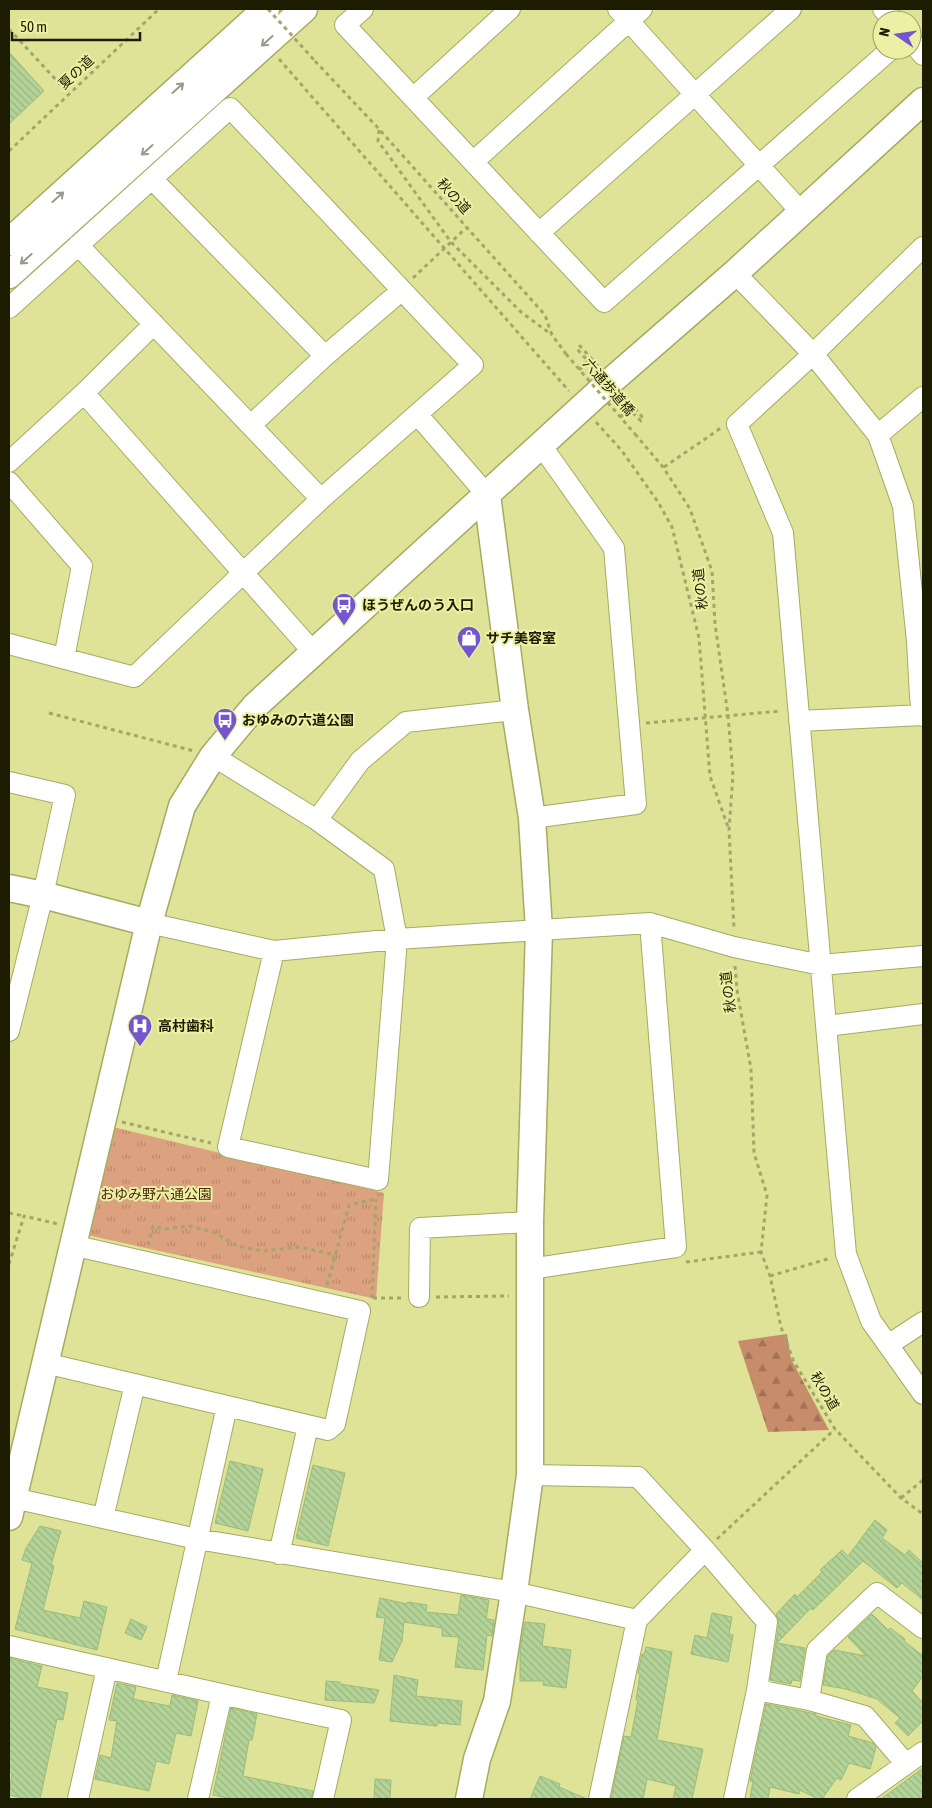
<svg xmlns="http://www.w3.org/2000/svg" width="932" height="1808" viewBox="0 0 932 1808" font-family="'Asap Condensed','Noto Sans JP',sans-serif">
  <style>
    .forest { fill: url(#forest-firs) }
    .park { fill: url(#park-tufts) }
    .building { fill: url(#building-back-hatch); stroke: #9abc7b }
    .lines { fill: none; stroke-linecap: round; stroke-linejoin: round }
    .minor-casing { stroke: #a7ab62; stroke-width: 22 }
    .tertiary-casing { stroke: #a7ab62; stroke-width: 29 }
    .path { stroke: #a2a669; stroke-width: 3; stroke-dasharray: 4 4; stroke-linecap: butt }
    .minor { stroke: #fff; stroke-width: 20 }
    .tertiary { stroke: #fff; stroke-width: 26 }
    .path-bridge { stroke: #a2a669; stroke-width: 3; stroke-dasharray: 4 4; stroke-linecap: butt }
    .oneway { stroke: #99998c }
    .labels { text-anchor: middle; stroke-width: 4; stroke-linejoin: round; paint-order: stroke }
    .street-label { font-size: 14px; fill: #1c1d00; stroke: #ecf0a4 }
    .poi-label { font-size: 14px; font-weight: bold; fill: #1c1d00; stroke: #ecf0a4; text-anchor: start }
    .park-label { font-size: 14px; fill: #4d260c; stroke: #ecf0a4 }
  </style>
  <defs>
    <pattern id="forest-firs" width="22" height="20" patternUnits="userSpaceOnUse" patternTransform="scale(1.25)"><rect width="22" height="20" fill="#c78c6a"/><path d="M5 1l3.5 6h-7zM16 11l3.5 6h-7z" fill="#a17255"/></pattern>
    <pattern id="park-tufts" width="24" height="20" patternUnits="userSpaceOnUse" patternTransform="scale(1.25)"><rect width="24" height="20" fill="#dca17f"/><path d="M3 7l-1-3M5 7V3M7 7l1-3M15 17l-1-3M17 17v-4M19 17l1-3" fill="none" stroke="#bc8a6c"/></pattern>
    <pattern id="building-back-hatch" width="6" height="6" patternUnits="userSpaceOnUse" patternTransform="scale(1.25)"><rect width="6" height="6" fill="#b3d398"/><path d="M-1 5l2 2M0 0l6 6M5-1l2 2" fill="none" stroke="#99b581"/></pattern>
  </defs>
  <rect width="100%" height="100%" fill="#dee398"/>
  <!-- forest -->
  <path class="forest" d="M787,1334L791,1359L829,1430L768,1432L738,1341Z"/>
  <!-- park -->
  <path class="park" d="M113,1127L384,1193L376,1299L87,1235Z"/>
  <!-- building -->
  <path class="building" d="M9,52L44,91L9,124Z
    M230,1461L263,1469L248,1531L215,1523Z
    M313,1465L345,1473L328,1546L296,1538Z
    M875,1520L887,1530L882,1538L905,1555L909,1550L923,1563V1600L902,1583L897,1588L863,1561L813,1610L811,1608L777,1643L805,1648L800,1681L792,1680L791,1684L770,1680L779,1624L776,1614L795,1594L797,1597L822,1572L820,1570L842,1550L848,1556Z
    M40,1526L61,1531L51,1565L54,1566L43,1610L80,1618L84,1601L107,1607L97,1650L15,1629L32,1563L22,1560L26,1548Z
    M461,1595L489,1600L486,1619L494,1620L492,1636L487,1635L483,1670L455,1667L459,1637L442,1636V1628L404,1622L402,1641L392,1662L379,1660L385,1618L376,1617L380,1598L407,1604L408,1602L427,1605L426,1612L458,1615Z
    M712,1613L732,1617L729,1634L733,1635L728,1662L691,1654L695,1635L707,1638Z
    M872,1614L888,1630L890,1628L905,1639L904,1641L923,1656V1676L912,1691L923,1703V1721L908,1736L895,1723L900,1718L877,1699L846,1689L823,1685L828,1656L834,1650L866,1656L848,1637Z
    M131,1619L147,1627L141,1640L125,1633Z
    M525,1622L545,1624L542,1646L571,1650L566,1688L543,1685L544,1681H520V1650Z
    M646,1647L672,1652L657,1740L703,1749L692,1799H673L676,1786L647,1779L643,1799H611L624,1736L631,1737L638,1700H636L640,1674L638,1673L642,1654L644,1655Z
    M9,1658L42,1666L37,1687L68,1693L63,1720L57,1719L40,1799H27L9,1795L12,1773L9,1772Z
    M394,1675L418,1680L416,1696L462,1701L460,1725L437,1723V1726L390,1721Z
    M326,1681L340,1682V1684L379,1690L374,1703L325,1700Z
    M117,1683L136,1687L133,1699L170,1706L172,1695L198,1701L191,1736L176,1733L169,1764L156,1761L149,1791L95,1779L100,1755L111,1758L117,1721L109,1720Z
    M766,1704L816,1714V1716L851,1725L848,1736L873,1743L876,1747L870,1769L849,1763L841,1780L837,1778L822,1799H818L800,1790L799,1794L770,1787L768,1799H750L753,1781H750Z
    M231,1708L257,1714L252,1740H249L243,1776L313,1791L311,1799H232L213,1795Z
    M923,1768V1799H881Z
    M540,1776L560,1784L559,1787L587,1799H530Z
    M375,1779L391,1780L390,1799H374Z"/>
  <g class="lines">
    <defs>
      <path id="minor" d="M363,9L345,25L604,302L890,50
        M618,9L801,212
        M883,9L893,20
        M912,42L923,55
        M413,98L510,9
        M473,162L642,9
        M152,179L325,356
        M539,233L791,9
        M78,245L321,499
        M923,247L813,354L737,424L783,533L846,1254L871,1321L923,1394
        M735,273L813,354L878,435L903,506L917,641L920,697L923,716
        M9,308L230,108C312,193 391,280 473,365L321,499L134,677L9,644
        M84,393L314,653
        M417,414L487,495
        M251,425L325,356L401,291
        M878,435L923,397
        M9,462L84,393L154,324
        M9,482L82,566L64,658
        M799,721L923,715
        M213,756L317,820L384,869L397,939L378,1180L228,1147L274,951
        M9,782L65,795L43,895L9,1031
        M532,818L636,804L614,548L541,445
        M317,820L360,761L406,722L515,710
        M149,923L274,951L397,939L650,923L734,947L821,965L923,956
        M827,1026L923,1014
        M72,1245L360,1311L335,1424L328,1430L227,1406L166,1681
        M530,1269L676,1247L650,923
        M419,1297L420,1228L530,1222
        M888,1345L923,1322
        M45,1363L227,1406
        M530,1475L638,1477L705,1550L637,1620L599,1799
        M9,1497L197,1539L514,1592L637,1620
        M103,1518L135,1384
        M705,1550L767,1622L757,1690L734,1799
        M279,1554L308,1426
        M9,1646C120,1671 230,1697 341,1720L323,1799
        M757,1690L809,1700L865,1716L906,1764L923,1752
        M809,1700L817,1650L877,1593L923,1628
        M78,1799L107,1668
        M198,1799L222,1695
        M857,1799L906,1764"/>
      <path id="tertiary" d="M9,242L266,9
        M9,275L304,9
        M9,888L43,895L149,923
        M9,1517L149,923L182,806L213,756L255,706L611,381L735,273L923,101
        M469,1799L477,1759L497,1701L514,1592L530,1475V1222L539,930L532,818L515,710L487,495"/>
    </defs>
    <!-- minor casing -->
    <use href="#minor" class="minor-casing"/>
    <!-- tertiary casing -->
    <use href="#tertiary" class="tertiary-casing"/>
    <!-- path -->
    <path class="path" d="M9,29L69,94
      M279,59L569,391
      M315,61L379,129L545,315L552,335L566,354
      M379,130L378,141L451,242L521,312L552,335
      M9,151L159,9
      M413,278L467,227
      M579,370L588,361L577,349L580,346L598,366
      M620,417L630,410L641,421L643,418L624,395
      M596,422L622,451L658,502L672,527L699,638L710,776L728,827
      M635,434L663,467L690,509L712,571L715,624L728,715L733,775L729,830L734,929
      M664,467L721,428
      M49,713L194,751
      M646,723L781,711
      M735,966L737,990L751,1069L754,1153L767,1195L761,1252L770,1276L781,1327L794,1362L835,1429L901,1498L923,1514
      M122,1122L211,1143
      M9,1213L24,1216
      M148,1245L153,1226L165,1229L190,1226L213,1232L237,1246L263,1251L300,1247L335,1255
      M686,1262L761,1252
      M9,1264L24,1216L58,1224
      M770,1276L831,1258
      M327,1285L349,1205L376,1199
      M436,1297L509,1296
      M372,1298L376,1199
      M373,1298H402
      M901,1498L923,1480
      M717,1539L835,1429"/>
    <!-- minor -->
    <use href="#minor" class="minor"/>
    <!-- tertiary -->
    <use href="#tertiary" class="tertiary"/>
    <!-- path-bridge -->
    <path class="path-bridge" d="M268,9L315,61
      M566,354L635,434"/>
  </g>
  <!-- one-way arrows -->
  <defs><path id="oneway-shaft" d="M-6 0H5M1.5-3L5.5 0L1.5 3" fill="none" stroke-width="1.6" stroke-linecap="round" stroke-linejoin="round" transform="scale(1.25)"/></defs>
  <g class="oneway">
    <use href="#oneway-shaft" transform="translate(267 41) rotate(138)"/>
    <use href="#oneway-shaft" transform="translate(178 88) rotate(-42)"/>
    <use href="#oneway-shaft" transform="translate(147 150) rotate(138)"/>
    <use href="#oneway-shaft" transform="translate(58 197) rotate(-42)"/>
    <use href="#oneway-shaft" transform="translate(26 259) rotate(138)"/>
  </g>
  <!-- icons -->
  <defs>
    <symbol id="bus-pin" viewBox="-11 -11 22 30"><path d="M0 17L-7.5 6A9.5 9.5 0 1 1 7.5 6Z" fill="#7455ce" stroke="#ecf0a4"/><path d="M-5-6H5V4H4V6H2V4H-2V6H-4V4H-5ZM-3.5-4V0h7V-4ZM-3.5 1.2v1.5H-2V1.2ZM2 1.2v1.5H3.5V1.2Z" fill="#fff"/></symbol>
    <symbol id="shop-pin" viewBox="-11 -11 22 30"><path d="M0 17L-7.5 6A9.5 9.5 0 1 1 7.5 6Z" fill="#7455ce" stroke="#ecf0a4"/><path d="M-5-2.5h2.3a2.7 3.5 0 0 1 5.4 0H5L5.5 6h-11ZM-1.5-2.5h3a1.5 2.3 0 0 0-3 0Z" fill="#fff"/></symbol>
    <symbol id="hospital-pin" viewBox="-11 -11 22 30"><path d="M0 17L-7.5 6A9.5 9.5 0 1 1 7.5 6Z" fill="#7455ce" stroke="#ecf0a4"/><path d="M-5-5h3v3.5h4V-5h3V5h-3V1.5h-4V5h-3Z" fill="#fff"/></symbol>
  </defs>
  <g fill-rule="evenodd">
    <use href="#bus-pin" x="330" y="591" width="28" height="38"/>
    <use href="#shop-pin" x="455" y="624" width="28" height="38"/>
    <use href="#bus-pin" x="211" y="706" width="28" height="38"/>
    <use href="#hospital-pin" x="126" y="1012" width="28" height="38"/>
  </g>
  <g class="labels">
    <!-- street labels -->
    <g class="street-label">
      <text transform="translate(76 72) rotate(-43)" y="5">夏の道</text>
      <text transform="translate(454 196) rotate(48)" y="5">秋の道</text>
      <text transform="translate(609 387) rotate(49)" y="5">六通歩道橋</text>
      <text transform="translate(700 589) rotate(-96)" y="5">秋の道</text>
      <text transform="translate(728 992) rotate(-97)" y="5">秋の道</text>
      <text transform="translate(825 1391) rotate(59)" y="5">秋の道</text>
    </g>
    <!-- poi labels -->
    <g class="poi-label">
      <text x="362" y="610">ほうぜんのう入口</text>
      <text x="486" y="643">サチ美容室</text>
      <text x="242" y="725">おゆみの六道公園</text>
      <text x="158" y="1031">高村歯科</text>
    </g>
    <!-- park labels -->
    <g class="park-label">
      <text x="156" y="1199">おゆみ野六通公園</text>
    </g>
  </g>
  <!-- border -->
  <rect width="932" height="1808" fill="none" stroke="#1c1d00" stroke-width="20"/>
  <!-- north arrow -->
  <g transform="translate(897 35) rotate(283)"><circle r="24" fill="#ecf0a4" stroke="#999c62"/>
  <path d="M0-4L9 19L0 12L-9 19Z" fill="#7455ce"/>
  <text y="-8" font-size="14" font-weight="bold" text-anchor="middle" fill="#1c1d00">N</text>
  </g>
  <!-- scale -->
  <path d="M12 32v8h128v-8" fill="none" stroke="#1c1d00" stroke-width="2.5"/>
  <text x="20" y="32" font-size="15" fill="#1c1d00" stroke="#ecf0a4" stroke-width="4" paint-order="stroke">50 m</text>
</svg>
